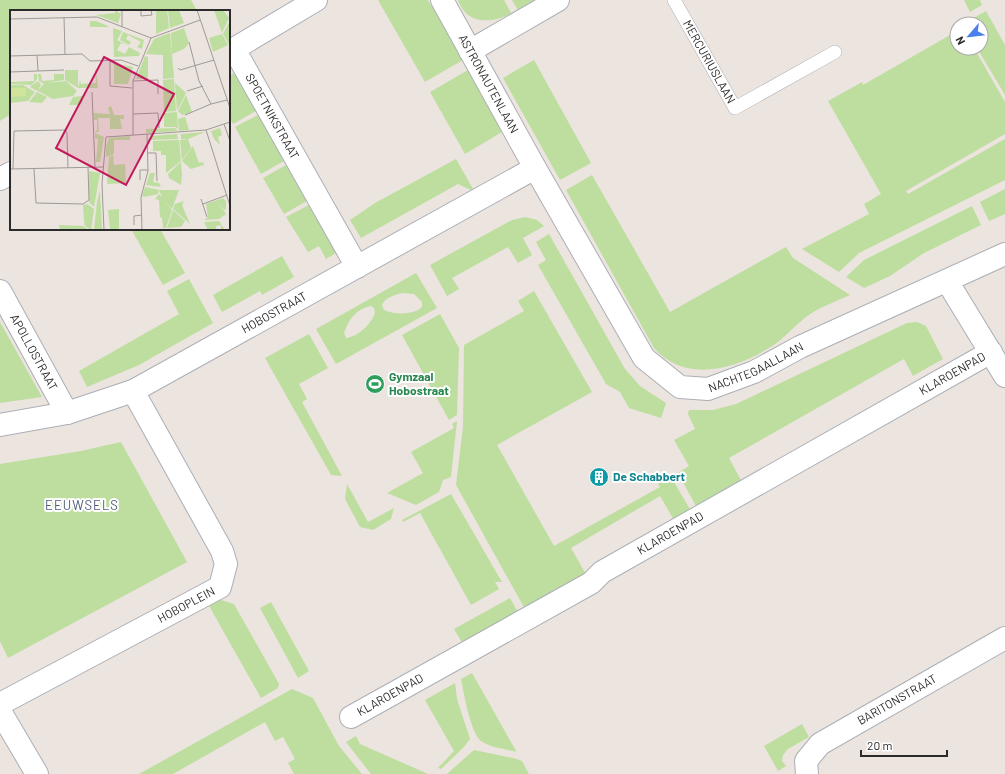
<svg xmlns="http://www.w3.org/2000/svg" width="1005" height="774" viewBox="0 0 1005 774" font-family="Barlow,sans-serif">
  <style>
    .green { fill: #bdde9f; fill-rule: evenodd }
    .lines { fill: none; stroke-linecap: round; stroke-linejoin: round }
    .lane-casing { stroke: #abafb6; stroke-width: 14 }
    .street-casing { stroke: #abafb6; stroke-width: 24 }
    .lane { stroke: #fff; stroke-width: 13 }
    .street { stroke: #fff; stroke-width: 22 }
    .labels { text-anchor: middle; stroke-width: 4; stroke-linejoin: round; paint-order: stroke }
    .street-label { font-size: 12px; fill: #2b2b2b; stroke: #fff }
    .leisure-label { font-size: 12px; font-weight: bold; fill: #27864d; stroke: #fff; text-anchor: start }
    .culture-label { font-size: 12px; font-weight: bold; fill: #0d838f; stroke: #fff; text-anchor: start }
    .neighbourhood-label { font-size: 13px; letter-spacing: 1px; fill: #4f5c79; stroke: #fff }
    .inset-road { fill: none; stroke: #9f9a96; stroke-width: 1 }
    .view { fill: #c2185b; fill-opacity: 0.15; stroke: #c2185b; stroke-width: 2 }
    .inset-edge { fill: none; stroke: #2b2b2b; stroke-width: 2 }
  </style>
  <rect width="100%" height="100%" fill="#ece4de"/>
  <!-- green -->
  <path class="green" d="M0,0H191L196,9L193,11H11V114L0,121Z
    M378,0H428L463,60L425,82Z
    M458,0H504L511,13C499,21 475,25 464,11C461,8 460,4 458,0Z
    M512,0H535L518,10Z
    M964,0H980L982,5L970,12Z
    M986,11L1005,45V95L977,48H981V24H963Z
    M957,31V48H974L1005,102V134L906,191L908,194L1005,139V180L859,253L839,272L802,249L869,214L864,204L881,194L828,101L862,82L863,85Z
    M534,60L591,163L560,180L503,78Z
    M468,70L502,132L465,154L430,92Z
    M234,73L256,111L233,124L229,116V76Z
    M258,115L284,161L261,174L235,127Z
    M456,159L473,189L471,190L458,184L361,238L350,220L375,203Z
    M286,165L307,201L284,214L263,178Z
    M592,175L670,312L786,247L793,258L850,295C835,302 819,307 806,317C793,327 783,340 769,348C733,370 685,383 654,348L566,190Z
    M1005,189V214L989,221L980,202Z
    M309,205L336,253L326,259L319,246L308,252L286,217Z
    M972,206L981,225L924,253L890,276L864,288L846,277L864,260Z
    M525,217L537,220L544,226L523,238L532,255L518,263L508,247L452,278L459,289L447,296L430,265L512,220Z
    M131,229H160L185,273L163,285Z
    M549,234L625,369L640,386L666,403L661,418L629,408L620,392L606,384L538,265L546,260L536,242Z
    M282,256L294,277L262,295L260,291L222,312L213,295Z
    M416,273L437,308L336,364L316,329ZM404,293L414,294L422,302V307C414,315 394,315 384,310L382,305C385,297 396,294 404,293ZM371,306L374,308L375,313C371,324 358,337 346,338L344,333C348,320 357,308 371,306Z
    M189,279L213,323L139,365L87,387L79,371L179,314L167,291Z
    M534,291L592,392L497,445L554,546L660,487L658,484L671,477L691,511L674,520L660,496L571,548L587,576L526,611L456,485L463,427L464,345L524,311L518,301Z
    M440,314L459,348L457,415L449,420L402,335Z
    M0,322L42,397L0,403Z
    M917,322L926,326L943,359L913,376L904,359L729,458L742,482L697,508L678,473L689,466L674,440L695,429L688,414L689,410H713L736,404L907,323Z
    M309,334L328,368L299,384L307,399L302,402L342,476L331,475L265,358Z
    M457,421L451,477L443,480L439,492L416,505L387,493L423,473L411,452L454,428L452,424Z
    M121,442L187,562L8,658L0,641V464L81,451Z
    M347,484L368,522L394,508L391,519L373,530L360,527L345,499Z
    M451,494L502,582H495L499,589L471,605L420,513L403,522L402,520Z
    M510,598L519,614L464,646L454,629Z
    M218,599L234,604L279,684L278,688L261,698L208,604Z
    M271,602L309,671L298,678L260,608Z
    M472,673L516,751L517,752C506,749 491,748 481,741C470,732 464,693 461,679Z
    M455,683L457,699L470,739L463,748L441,769L438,768L454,751L425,700Z
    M292,689L313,698L339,746L362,774H294L288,763L295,759L283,737L275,741L265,722L173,774H139Z
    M802,724L809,737L788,749L783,755L782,761L786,766L778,771L764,746Z
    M356,736L360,744L428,774H371L346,742Z
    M474,750L517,759L522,761L529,774H447Z"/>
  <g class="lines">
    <defs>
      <g id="lane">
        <path id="s1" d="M674,0L735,108L835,52"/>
      </g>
      <g id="street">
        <path id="s2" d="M316,0L234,49L357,267"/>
        <path id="s3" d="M442,0L535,168L644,358L680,387L708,389L754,372L800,347L1005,254"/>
        <path d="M470,51L558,0"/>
        <path d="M0,179L11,173"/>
        <path d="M947,281L1005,376"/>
        <path id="s4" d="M0,291L67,413"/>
        <path id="s5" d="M0,425L67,413L133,391L535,168"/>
        <path id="s6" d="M0,704L220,587L226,564L222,551L133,391"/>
        <path d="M0,711L37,774"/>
        <path id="s7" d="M351,717L591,583L602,572L991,352"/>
        <path id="s8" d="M807,774L806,761L820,744L1005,638"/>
      </g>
    </defs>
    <!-- lane casing -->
    <use href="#lane" class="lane-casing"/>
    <!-- street casing -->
    <use href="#street" class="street-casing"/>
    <!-- lane -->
    <use href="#lane" class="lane"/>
    <!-- street -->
    <use href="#street" class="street"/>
  </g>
  <!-- icons -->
  <defs>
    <symbol id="stadium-disc" viewBox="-11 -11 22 22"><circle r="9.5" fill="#2e9e5b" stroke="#fff"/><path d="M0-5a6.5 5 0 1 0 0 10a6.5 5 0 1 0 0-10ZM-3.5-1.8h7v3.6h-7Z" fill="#fff"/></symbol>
    <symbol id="building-disc" viewBox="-11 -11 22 22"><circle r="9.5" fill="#0f9aa8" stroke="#fff"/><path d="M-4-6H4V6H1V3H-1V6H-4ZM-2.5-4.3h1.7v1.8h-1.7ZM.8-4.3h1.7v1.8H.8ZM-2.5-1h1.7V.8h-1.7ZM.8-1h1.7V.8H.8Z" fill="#fff"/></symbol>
  </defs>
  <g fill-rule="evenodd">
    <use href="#stadium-disc" x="364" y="373" width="22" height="22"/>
    <use href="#building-disc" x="588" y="466" width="22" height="22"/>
  </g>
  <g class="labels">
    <!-- street labels -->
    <g class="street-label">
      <text dy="4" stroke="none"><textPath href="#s1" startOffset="71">MERCURIUSLAAN</textPath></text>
      <text dy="4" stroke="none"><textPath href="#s3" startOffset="96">ASTRONAUTENLAAN</textPath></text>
      <text dy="4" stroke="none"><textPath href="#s2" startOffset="173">SPOETNIKSTRAAT</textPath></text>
      <text dy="4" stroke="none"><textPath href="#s5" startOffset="299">HOBOSTRAAT</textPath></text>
      <text dy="4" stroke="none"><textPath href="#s4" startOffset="70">APOLLOSTRAAT</textPath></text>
      <text dy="4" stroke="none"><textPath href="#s3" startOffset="538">NACHTEGAALLAAN</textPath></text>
      <text dy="4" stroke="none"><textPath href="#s7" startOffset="693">KLAROENPAD</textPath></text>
      <text dy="4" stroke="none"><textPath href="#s7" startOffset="369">KLAROENPAD</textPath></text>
      <text dy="4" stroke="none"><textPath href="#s6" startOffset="211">HOBOPLEIN</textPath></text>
      <text dy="4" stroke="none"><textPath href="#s7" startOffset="45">KLAROENPAD</textPath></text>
      <text dy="4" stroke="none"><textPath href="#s8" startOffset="124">BARITONSTRAAT</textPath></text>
    </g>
    <!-- leisure labels -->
    <g class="leisure-label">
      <text x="389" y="381">Gymzaal<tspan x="389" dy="14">Hobostraat</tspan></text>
    </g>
    <!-- culture labels -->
    <g class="culture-label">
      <text x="613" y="481">De Schabbert</text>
    </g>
    <!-- neighbourhood labels -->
    <g class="neighbourhood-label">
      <text x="82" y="510">EEUWSELS</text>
    </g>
  </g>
  <!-- overview -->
  <g transform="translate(10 10)">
    <rect width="220" height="220" fill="#ece4de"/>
    <path d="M105,0L111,4L108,13L86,5L105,3ZM146,0H157L159,18L146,24ZM158,0H169L174,13L160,18ZM204,0H213L219,8L212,23ZM80,11H86L100,17H80ZM220,11V36L213,24ZM103,18L112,21L107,30L119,36L111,33L107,40L115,44L119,37L130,43L129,46L104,47ZM174,18L179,33L174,39L162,44L161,23ZM113,22L134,30L132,39L127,37L131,32L118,25L116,29L121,32L119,35L110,30ZM160,23L164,68L153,69V45L136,44L144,29ZM212,24L218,35L203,42L199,28ZM135,46L138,47V69H126ZM104,53L123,57L118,74H104ZM85,54L88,78H68L70,70L71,74L86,73ZM55,60H68V78L55,70ZM24,64H27V69L22,75L0,74V68V72L24,71ZM28,64H31L32,71L44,70V64H54V70L36,73L56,71L67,81L63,86L43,89L20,77L28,71L31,75L28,80L34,74L29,71ZM164,69L166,101L154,102L153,70ZM165,73L176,83L167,101ZM0,75H13L25,82L18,91L0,93ZM27,82L37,87L32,93L19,92ZM176,85L182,102L172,105L168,101ZM72,86L73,91L70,95H59L63,87ZM101,96L104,105H114V109H110L112,119H100V108H88L89,122H85L87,120V110H84L83,103L100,104L98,98ZM167,102L168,119L165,117H154V103ZM175,107L179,120L169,121L168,109ZM165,118L168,121L136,123V119ZM210,118L212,125L208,127L210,135L204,129L201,121ZM195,122L178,129H171V124ZM85,123L94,127L90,152H86L88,129L85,128ZM167,124L168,129L138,130L141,126ZM120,126V130H104V144L96,147V137L99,128ZM178,129L181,138L172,150L170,130ZM169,130L171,151L156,163V145H151V141H143V131ZM183,136L189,153L193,152L194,155L181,159L172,151ZM103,145L104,155L115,154L116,173L97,174L99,147ZM171,152L172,165L171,175L159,168L158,164ZM79,161L90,163L84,197L79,192ZM140,163H145L143,172L149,173L151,177L136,175ZM135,177L149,180L148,184L134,187L132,186ZM90,180L92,220H84L87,192ZM149,180H169L162,199L152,188ZM149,184L162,200L156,218H153L152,208L150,207L149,190L145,189ZM213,188L216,191V199L214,200L208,193L216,204L209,209L194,210L198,207L196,194ZM174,191L172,195L180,214L163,199L165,194ZM77,194L84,199L81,220L75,216L74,211L73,195ZM109,199V219H100L98,200ZM163,200L175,211L171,217L157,218ZM209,211L215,220H211V215L206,216V220H198L194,212ZM49,215L73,216L79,220H50Z" fill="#bdde9f"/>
    <path d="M0,78H16V86L0,87Z" fill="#d0e49c"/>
    <path class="inset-road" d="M112,0V17M131,0V6L142,5L141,0M187,0L220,98M54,7L55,44M0,9L87,7L141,28M141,28L190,10M179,32L189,71L201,94M27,45L28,61M0,46L72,44L80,51L111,50L128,56M100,50V76L122,78M168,58L170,60L204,50M0,62L54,60M123,71L148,70V84M177,81L193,76M82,82L85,157M201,94L217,90M123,104L148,103L149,118M175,105L201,94M214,114L220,131M196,120L220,196M123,125V71L141,28M138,143H146L147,171M0,159L93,157M3,159L4,121L55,120L57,123L58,158M24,159L26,193L73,194L79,190L78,157M130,170V160H138M191,189L197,207M193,194L217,185M124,215V206L132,205M94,220L92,174L96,127L196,120L220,112M132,220L131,187L138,161L137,124"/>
    <path class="view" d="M94,47L164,84L116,175L46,138Z"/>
    <rect width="220" height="220" class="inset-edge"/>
  </g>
  <!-- north arrow -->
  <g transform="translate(969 36) rotate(242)"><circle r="19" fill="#ffffff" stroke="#aaaaaa"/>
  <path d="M0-3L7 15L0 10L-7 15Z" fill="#4b80ec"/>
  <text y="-6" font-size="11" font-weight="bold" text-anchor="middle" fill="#2b2b2b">N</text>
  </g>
  <!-- scale -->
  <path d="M861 750v6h86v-6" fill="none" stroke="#2b2b2b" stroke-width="2"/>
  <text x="867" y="750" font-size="12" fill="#2b2b2b" stroke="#ffffff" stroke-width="3" paint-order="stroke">20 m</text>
</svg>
